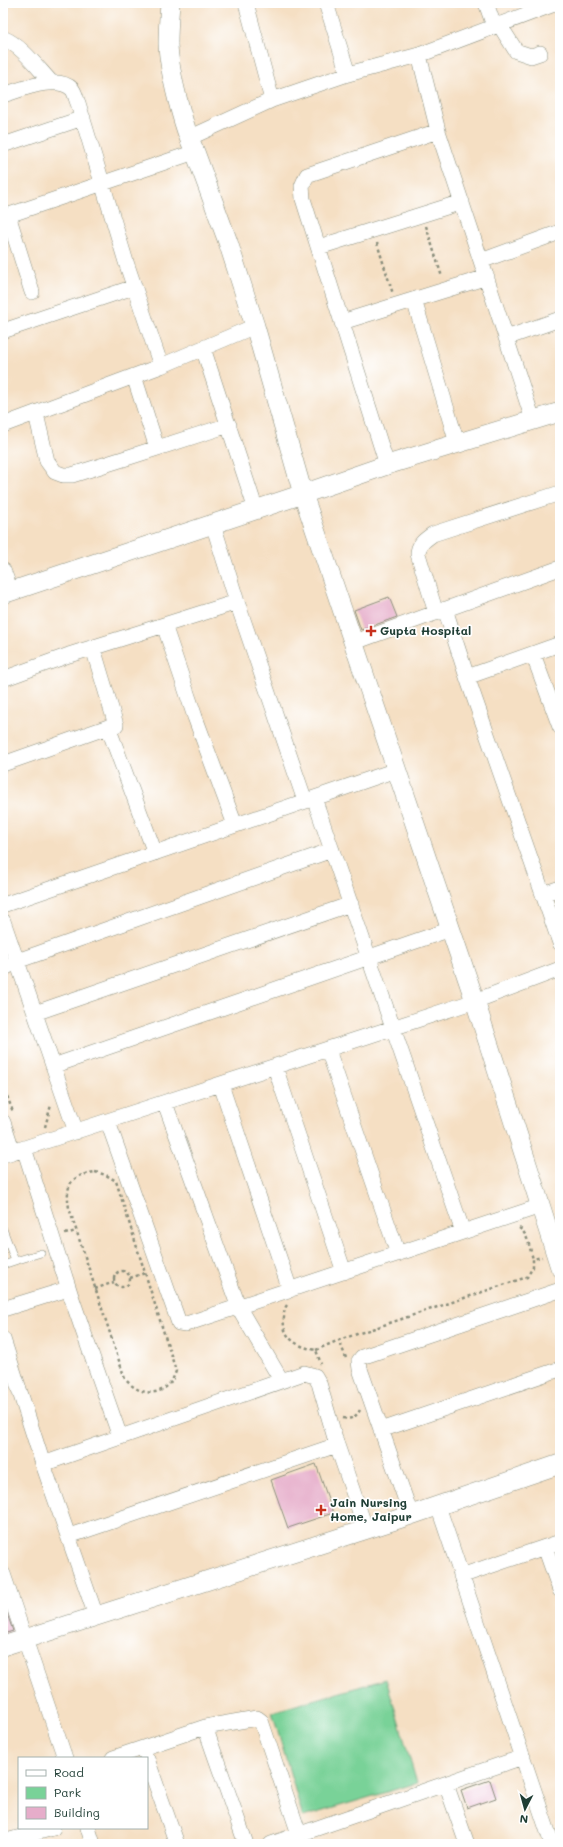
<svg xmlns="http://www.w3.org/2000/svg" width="563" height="1847" viewBox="0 0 563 1847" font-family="Mali,sans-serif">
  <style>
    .green { fill: #79d298; stroke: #4c8866 }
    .building { fill: #e6adca }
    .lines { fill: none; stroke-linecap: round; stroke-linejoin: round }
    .service-casing { stroke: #8a8e7c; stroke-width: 8 }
    .minor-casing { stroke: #8a8e7c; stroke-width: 16 }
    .tertiary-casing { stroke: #8a8e7c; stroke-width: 20 }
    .path { stroke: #8a8e7c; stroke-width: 2.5; stroke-dasharray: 3 3; stroke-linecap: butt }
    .service { stroke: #fff; stroke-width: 7 }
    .minor { stroke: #fff; stroke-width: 15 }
    .tertiary { stroke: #fff; stroke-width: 19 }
    .poi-dot { fill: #c8321e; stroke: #fff; stroke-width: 1.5 }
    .labels { text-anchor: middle; stroke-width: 3.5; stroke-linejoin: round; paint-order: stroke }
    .poi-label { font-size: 12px; font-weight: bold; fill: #1f3d34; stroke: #fff; text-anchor: start }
  </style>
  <rect width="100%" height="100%" fill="#fff"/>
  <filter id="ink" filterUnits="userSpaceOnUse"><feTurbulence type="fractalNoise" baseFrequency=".025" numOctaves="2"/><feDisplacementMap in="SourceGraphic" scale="8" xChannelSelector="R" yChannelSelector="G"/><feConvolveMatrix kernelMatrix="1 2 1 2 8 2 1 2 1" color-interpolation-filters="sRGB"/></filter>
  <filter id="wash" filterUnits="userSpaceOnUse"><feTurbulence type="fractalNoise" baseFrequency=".012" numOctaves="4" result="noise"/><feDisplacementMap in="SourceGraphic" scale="16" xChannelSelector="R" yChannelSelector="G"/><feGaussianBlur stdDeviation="0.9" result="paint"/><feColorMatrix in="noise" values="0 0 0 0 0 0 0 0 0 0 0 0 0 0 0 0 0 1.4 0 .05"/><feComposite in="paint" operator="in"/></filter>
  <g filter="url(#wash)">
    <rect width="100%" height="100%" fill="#f5dfc3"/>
    <!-- green -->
    <path class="green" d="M386,1679L417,1783L303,1817L272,1712Z"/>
    <g id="blocks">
      <!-- building -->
      <path class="building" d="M389,597L397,617L361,630L354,610Z
        M316,1464L333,1513L288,1528L271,1480Z
        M3,1602L13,1631L3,1634Z
        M490,1780L496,1798L467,1808L461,1790Z"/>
    </g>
  </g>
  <g filter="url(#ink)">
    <use href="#blocks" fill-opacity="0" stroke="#8a8e7c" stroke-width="1"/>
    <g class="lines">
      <defs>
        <path id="service" d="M3,1229L15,1261L41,1253
          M3,1265L15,1261"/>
        <path id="minor" d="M246,3L272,100
          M326,3L348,74
          M486,3L494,26
          M499,24L516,51L531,56L540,53
          M3,38C22,46 37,67 51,82
          M419,55L438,131L481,261L560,232
          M3,95C20,90 57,74 72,89C75,92 76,99 78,103L126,262L161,366
          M189,138L272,100L348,74L419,55L557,3
          M3,145L83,118
          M8,215L32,292
          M3,217L195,152
          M319,247L462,202
          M481,261L533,420
          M414,300L457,443
          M342,322L487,277
          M3,331L134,287
          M506,338L560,319
          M203,348L256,510
          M134,376L157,448
          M36,414L47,461L55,472L63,475H72L123,459L229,425
          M3,425L161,366L255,326
          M387,465L303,199L302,186L307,175L438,131
          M213,524L237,602L305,801
          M3,570L11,591
          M445,609L467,677L560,644
          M436,613L418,554C418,544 425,540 433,534L560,493
          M164,625L195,717L235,825
          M352,643L560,568
          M93,648L116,725L108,727
          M533,654L560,727
          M467,677L560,943
          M3,679L69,655L237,602
          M3,764L108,727L155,853
          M314,798L463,1232
          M543,894L560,888
          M3,905L396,770
          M3,921L76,1132
          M3,969L17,961L332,850
          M35,1013L351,904
          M328,1050L398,1254
          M53,1066L451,929
          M275,1067L344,1272
          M221,1085L290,1290
          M165,1103L239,1308L281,1380
          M3,1122L13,1152
          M108,1122L179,1323L186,1324L541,1206
          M24,1148L71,1296L120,1437
          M3,1155L475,1001L560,969
          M3,1309L68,1289
          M3,1339L43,1464L96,1616
          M381,1430L560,1369
          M43,1464L304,1373L315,1376L319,1383L337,1445L366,1530
          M438,1506L552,1844
          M411,1515L360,1369L359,1361L362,1357L560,1290
          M69,1536L337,1445
          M560,1542L545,1547L560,1590
          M3,1574L65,1758
          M461,1576L545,1547
          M205,1727L246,1844
          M113,1758L205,1727L257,1718L261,1721L299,1834
          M147,1759L177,1844
          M446,1784L467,1844
          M88,1828L93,1844
          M3,1842L53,1828
          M271,1844L523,1757"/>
        <path id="tertiary" d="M170,3C169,16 168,30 168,44C169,71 183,127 195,152L228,242L255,326L303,494L475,1001L560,1267
          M3,594L303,494L387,465L560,412
          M3,1646L411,1515L560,1464"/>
      </defs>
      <!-- service casing -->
      <use href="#service" class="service-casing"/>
      <!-- minor casing -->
      <use href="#minor" class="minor-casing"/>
      <!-- tertiary casing -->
      <use href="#tertiary" class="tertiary-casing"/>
      <!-- path -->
      <path class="path" d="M426,226L442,277
        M377,243L393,294
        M3,1085L13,1112
        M45,1127L51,1105
        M95,1172L106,1175L116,1181L176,1371C168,1397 142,1399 125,1379L69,1208C65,1183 71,1176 95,1172Z
        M519,1228C528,1233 530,1250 533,1259
        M65,1234L76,1231
        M114 1279a8 8 0 1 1 16 0a8 8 0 1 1-16 0Z
        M130,1278L145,1273
        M95,1289L114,1282
        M287,1305C284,1309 284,1312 284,1317C281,1338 298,1347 316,1350L321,1364
        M316,1350L339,1340
        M346,1358L339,1340L527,1277L533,1267V1259L542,1257
        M343,1418C351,1420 356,1417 360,1410"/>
      <!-- service -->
      <use href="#service" class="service"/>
      <!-- minor -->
      <use href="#minor" class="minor"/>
      <!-- tertiary -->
      <use href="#tertiary" class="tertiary"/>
    </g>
  </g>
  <!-- markers -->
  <g class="poi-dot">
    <path d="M369 625h4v4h4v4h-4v4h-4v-4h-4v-4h4z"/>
    <path d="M319 1504h4v4h4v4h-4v4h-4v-4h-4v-4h4z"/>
  </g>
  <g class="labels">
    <!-- poi labels -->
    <g class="poi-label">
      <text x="380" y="635">Gupta Hospital</text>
      <text x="330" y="1507">Jain Nursing<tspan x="330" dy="14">Home, Jaipur</tspan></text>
    </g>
  </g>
  <!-- margin -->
  <rect width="563" height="1847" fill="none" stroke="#fff" stroke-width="16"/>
  <!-- legend -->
  <rect x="18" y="1757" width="130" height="72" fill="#ffffff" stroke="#a5b1ae"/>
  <rect x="26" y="1770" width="20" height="6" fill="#ffffff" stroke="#a5b1ae"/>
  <text x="54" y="1777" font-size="12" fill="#1f3d34">Road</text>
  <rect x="26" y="1787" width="20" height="12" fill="#79d298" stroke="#a5b1ae"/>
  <text x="54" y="1797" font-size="12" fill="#1f3d34">Park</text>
  <rect x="26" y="1807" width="20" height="12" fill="#e6adca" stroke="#a5b1ae"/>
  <text x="54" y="1817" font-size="12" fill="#1f3d34">Building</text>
  <!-- north arrow -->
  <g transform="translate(525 1809) rotate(186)" stroke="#ffffff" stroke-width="3" paint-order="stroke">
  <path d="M0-3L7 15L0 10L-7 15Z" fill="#1f3d34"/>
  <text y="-6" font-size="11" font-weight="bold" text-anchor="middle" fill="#1f3d34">N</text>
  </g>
</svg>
